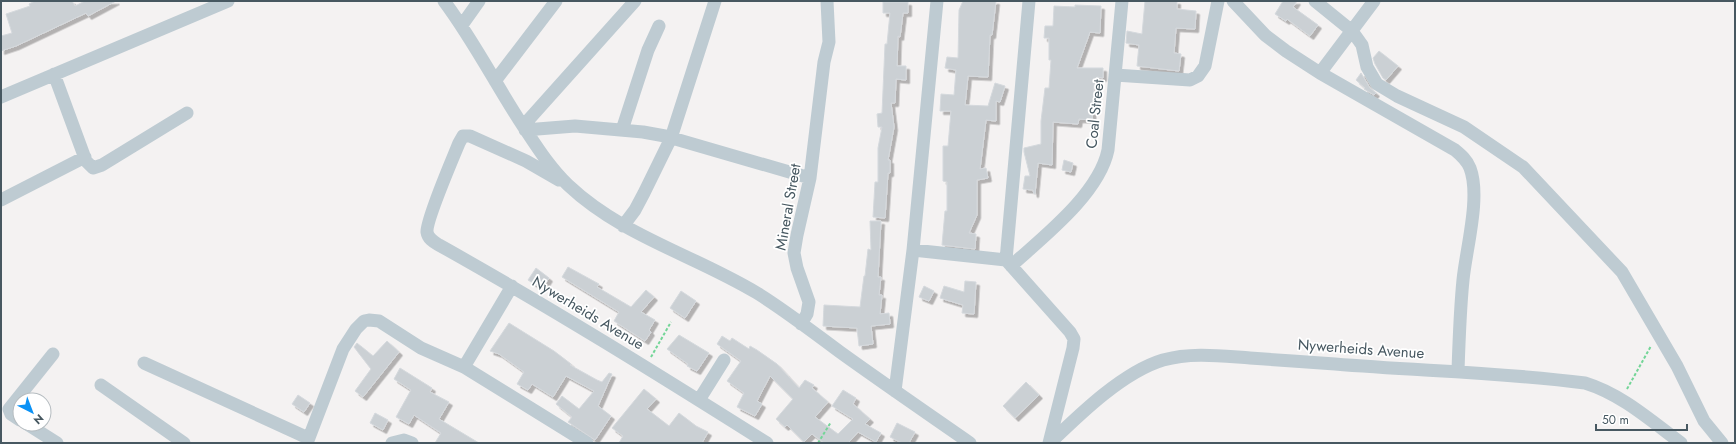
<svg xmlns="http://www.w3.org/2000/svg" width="1736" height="444" viewBox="0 0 1736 444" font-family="Jost,sans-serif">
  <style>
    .building { fill: #cbd0d4; stroke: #d5d9dd; filter: url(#shadow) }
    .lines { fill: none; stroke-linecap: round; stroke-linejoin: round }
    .path { stroke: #73d597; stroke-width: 2; stroke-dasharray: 3 2; stroke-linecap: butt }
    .minor { stroke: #becbd2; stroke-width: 13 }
    .labels { text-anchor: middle; stroke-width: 3.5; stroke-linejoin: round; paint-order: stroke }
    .street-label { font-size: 15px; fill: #475861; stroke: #fff }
  </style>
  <defs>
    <filter id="shadow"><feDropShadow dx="3.5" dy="3.5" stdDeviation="0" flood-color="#0004"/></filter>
  </defs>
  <rect width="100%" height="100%" fill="#f4f2f2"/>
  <!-- building -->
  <path class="building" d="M35,1H72L75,6L85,1H116L88,16L86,13L16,46L1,51V36L12,33L6,14L30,6L29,4Z
    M963,1H996L992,35H990L988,77L968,76L965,105L988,106L995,83L1005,86L1000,102L996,101V121L986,120L980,169L986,168L988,178L977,180V215L969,233L976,234L975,249L942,245L945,211H947V182L943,181V146H948L951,111H940L941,94L954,95L956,70L945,68L947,57L958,58L959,10Z
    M1145,1H1177V9L1196,11L1195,29L1176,28L1174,53L1181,54L1179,71L1137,66L1139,45L1126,43L1127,31L1142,34Z
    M1283,1H1297L1293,7L1318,25L1310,36L1287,19L1286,21L1275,14Z
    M883,2H908V13H903L900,37L898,36L897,66H906V80L896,79L895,103H891L894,127L888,160H890V173H888L885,218L873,217L875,182H878V148L882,127H878L877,114L882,113L885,44H887L890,13H883Z
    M1075,5L1101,6L1100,33L1090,32L1077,68H1103V78L1097,77L1096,85H1094L1092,120L1079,119L1078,124L1053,122L1052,165L1038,163L1035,194H1034L1033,190L1023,189L1025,176H1030L1024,152V148L1041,144V121L1045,88H1049L1051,60H1049V38H1044L1045,26H1053L1054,6L1075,7Z
    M1379,51L1398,66L1386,80L1383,78L1375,64L1373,58Z
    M1361,73L1370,88L1376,93L1374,95L1364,89L1365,88L1356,80Z
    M1064,160L1073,163L1071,172L1062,170Z
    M870,221H881L878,277H881L879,295H882L880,314L889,313L890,324L871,326L873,344L859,346L857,328L823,326L824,305L860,307L864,276H865L868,249L871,250Z
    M568,267L599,284L597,287L631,307L646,290L654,297L641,312L655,320L649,330L651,332L645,341L614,321L619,312L562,277Z
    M536,268L549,278L542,289L528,280Z
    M965,281L976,282L974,314L962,313L963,305L940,298L944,286L964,292Z
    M924,286L934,291L929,301L919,297Z
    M681,291L696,301L685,318L670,308Z
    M509,323L554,351L571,364L570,365L597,380L602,382L609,373L612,374L598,406L611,416L595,440L568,422L572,417L556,404L562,396L579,409L594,391L566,376L553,397L532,384L528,390L517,384L524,372L499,354L490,351Z
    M679,335L709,353L697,371L687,366L688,364L667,349Z
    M722,336L730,341L732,338L749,349L750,346L757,350L777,364L799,388L805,380L814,385L812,388L828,402L815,417L838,434L853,419L832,406L843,390L856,398L853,404L870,419L865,424L881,433L876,442L858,432L849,442L850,443H824L812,434L804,442L787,425L785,427L776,419L793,399L770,376L757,401L762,404L755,416L737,407L744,393L727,381L741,361L717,344Z
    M387,341L399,352L363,397L355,391L371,369L354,347L357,343L373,356Z
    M400,368L432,388L430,392L449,402L439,419L479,443H435L441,433L414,415L409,424L396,417L411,390L394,379Z
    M1026,382L1039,395L1015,418L1003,406Z
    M644,389L656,399L647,409L669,426L679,413L696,426L708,432L702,443H619L623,436L612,428Z
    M298,395L310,403L304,412L292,404Z
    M375,413L388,420L383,430L370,423Z
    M897,423L915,432L909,443H902L890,437Z"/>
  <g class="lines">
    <!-- path -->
    <path class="path" d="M651,357L671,322
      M1627,389L1651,346
      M818,443L831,422"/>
    <!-- minor -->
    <path class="minor" d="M444,1C474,41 496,85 523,126C537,147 550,168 568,185C622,236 694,255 757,293C786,311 813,332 840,352C883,383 927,413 970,443
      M1233,1L1265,35L1286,51L1320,73L1455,150C1461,155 1467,160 1470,168C1481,197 1466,249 1463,280C1460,310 1459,340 1458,371
      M1315,1L1352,31L1362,45L1367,67L1377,84L1397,96L1464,127L1523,167L1622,272L1677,366L1704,421L1722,443
      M462,25L479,1
      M1320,73L1374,1
      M54,74L86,161L93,168L102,165L187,113
      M1115,75L1190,80L1198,76L1205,66L1218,1
      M495,81L556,1
      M1,97L228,1
      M523,126L635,1
      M525,130L575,126L643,132L665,136L810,178
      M622,130L648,50L659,26
      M559,180L526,161L470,136H463L459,143C453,158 426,220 427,232C428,239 434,242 439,245C550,307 659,375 767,443
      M1,200L85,157
      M623,226L635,210L644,193L671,138L715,1
      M913,250L1006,260L1029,1
      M1006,260L1070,332L1074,339L1073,348L1049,443
      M1011,266C1043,237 1099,194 1108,150L1122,1
      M801,324L807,314L809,302L797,268L794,253L797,235L810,178L824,62L829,42L827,1
      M144,363L308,438
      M464,367L512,286
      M101,385L184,443
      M895,391L913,250L937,1
      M699,400L724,360
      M20,420L11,414L9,409L53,354
      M27,424L57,443
      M307,443L343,349L356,329L364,321L369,320L379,321L421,348L464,367L587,443
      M392,443L404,440L412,443
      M1050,443C1080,414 1123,372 1163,360C1192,352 1221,356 1250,358C1278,360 1307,362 1335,364C1418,371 1502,372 1585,383C1621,394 1650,420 1681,443"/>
  </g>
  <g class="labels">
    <!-- street labels -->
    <g class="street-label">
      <text transform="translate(1095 114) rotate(-84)" y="5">Coal Street</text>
      <text transform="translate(788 207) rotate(-80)" y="5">Mineral Street</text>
      <text transform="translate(588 313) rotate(31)" y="5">Nywerheids Avenue</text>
      <text transform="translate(1361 349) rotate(4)" y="5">Nywerheids Avenue</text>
    </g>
  </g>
  <!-- border -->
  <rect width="1736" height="444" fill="none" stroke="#475861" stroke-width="4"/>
  <!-- north arrow -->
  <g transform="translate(32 412) rotate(138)"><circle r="19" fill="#ffffff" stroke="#b5bcc0"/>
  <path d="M0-3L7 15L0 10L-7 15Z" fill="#0a91f5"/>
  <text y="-6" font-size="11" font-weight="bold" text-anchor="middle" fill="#475861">N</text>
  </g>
  <!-- scale -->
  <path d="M1596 424v6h91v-6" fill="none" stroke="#475861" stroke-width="2"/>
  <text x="1602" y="424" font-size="12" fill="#475861" stroke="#ffffff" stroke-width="3" paint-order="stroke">50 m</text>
</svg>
